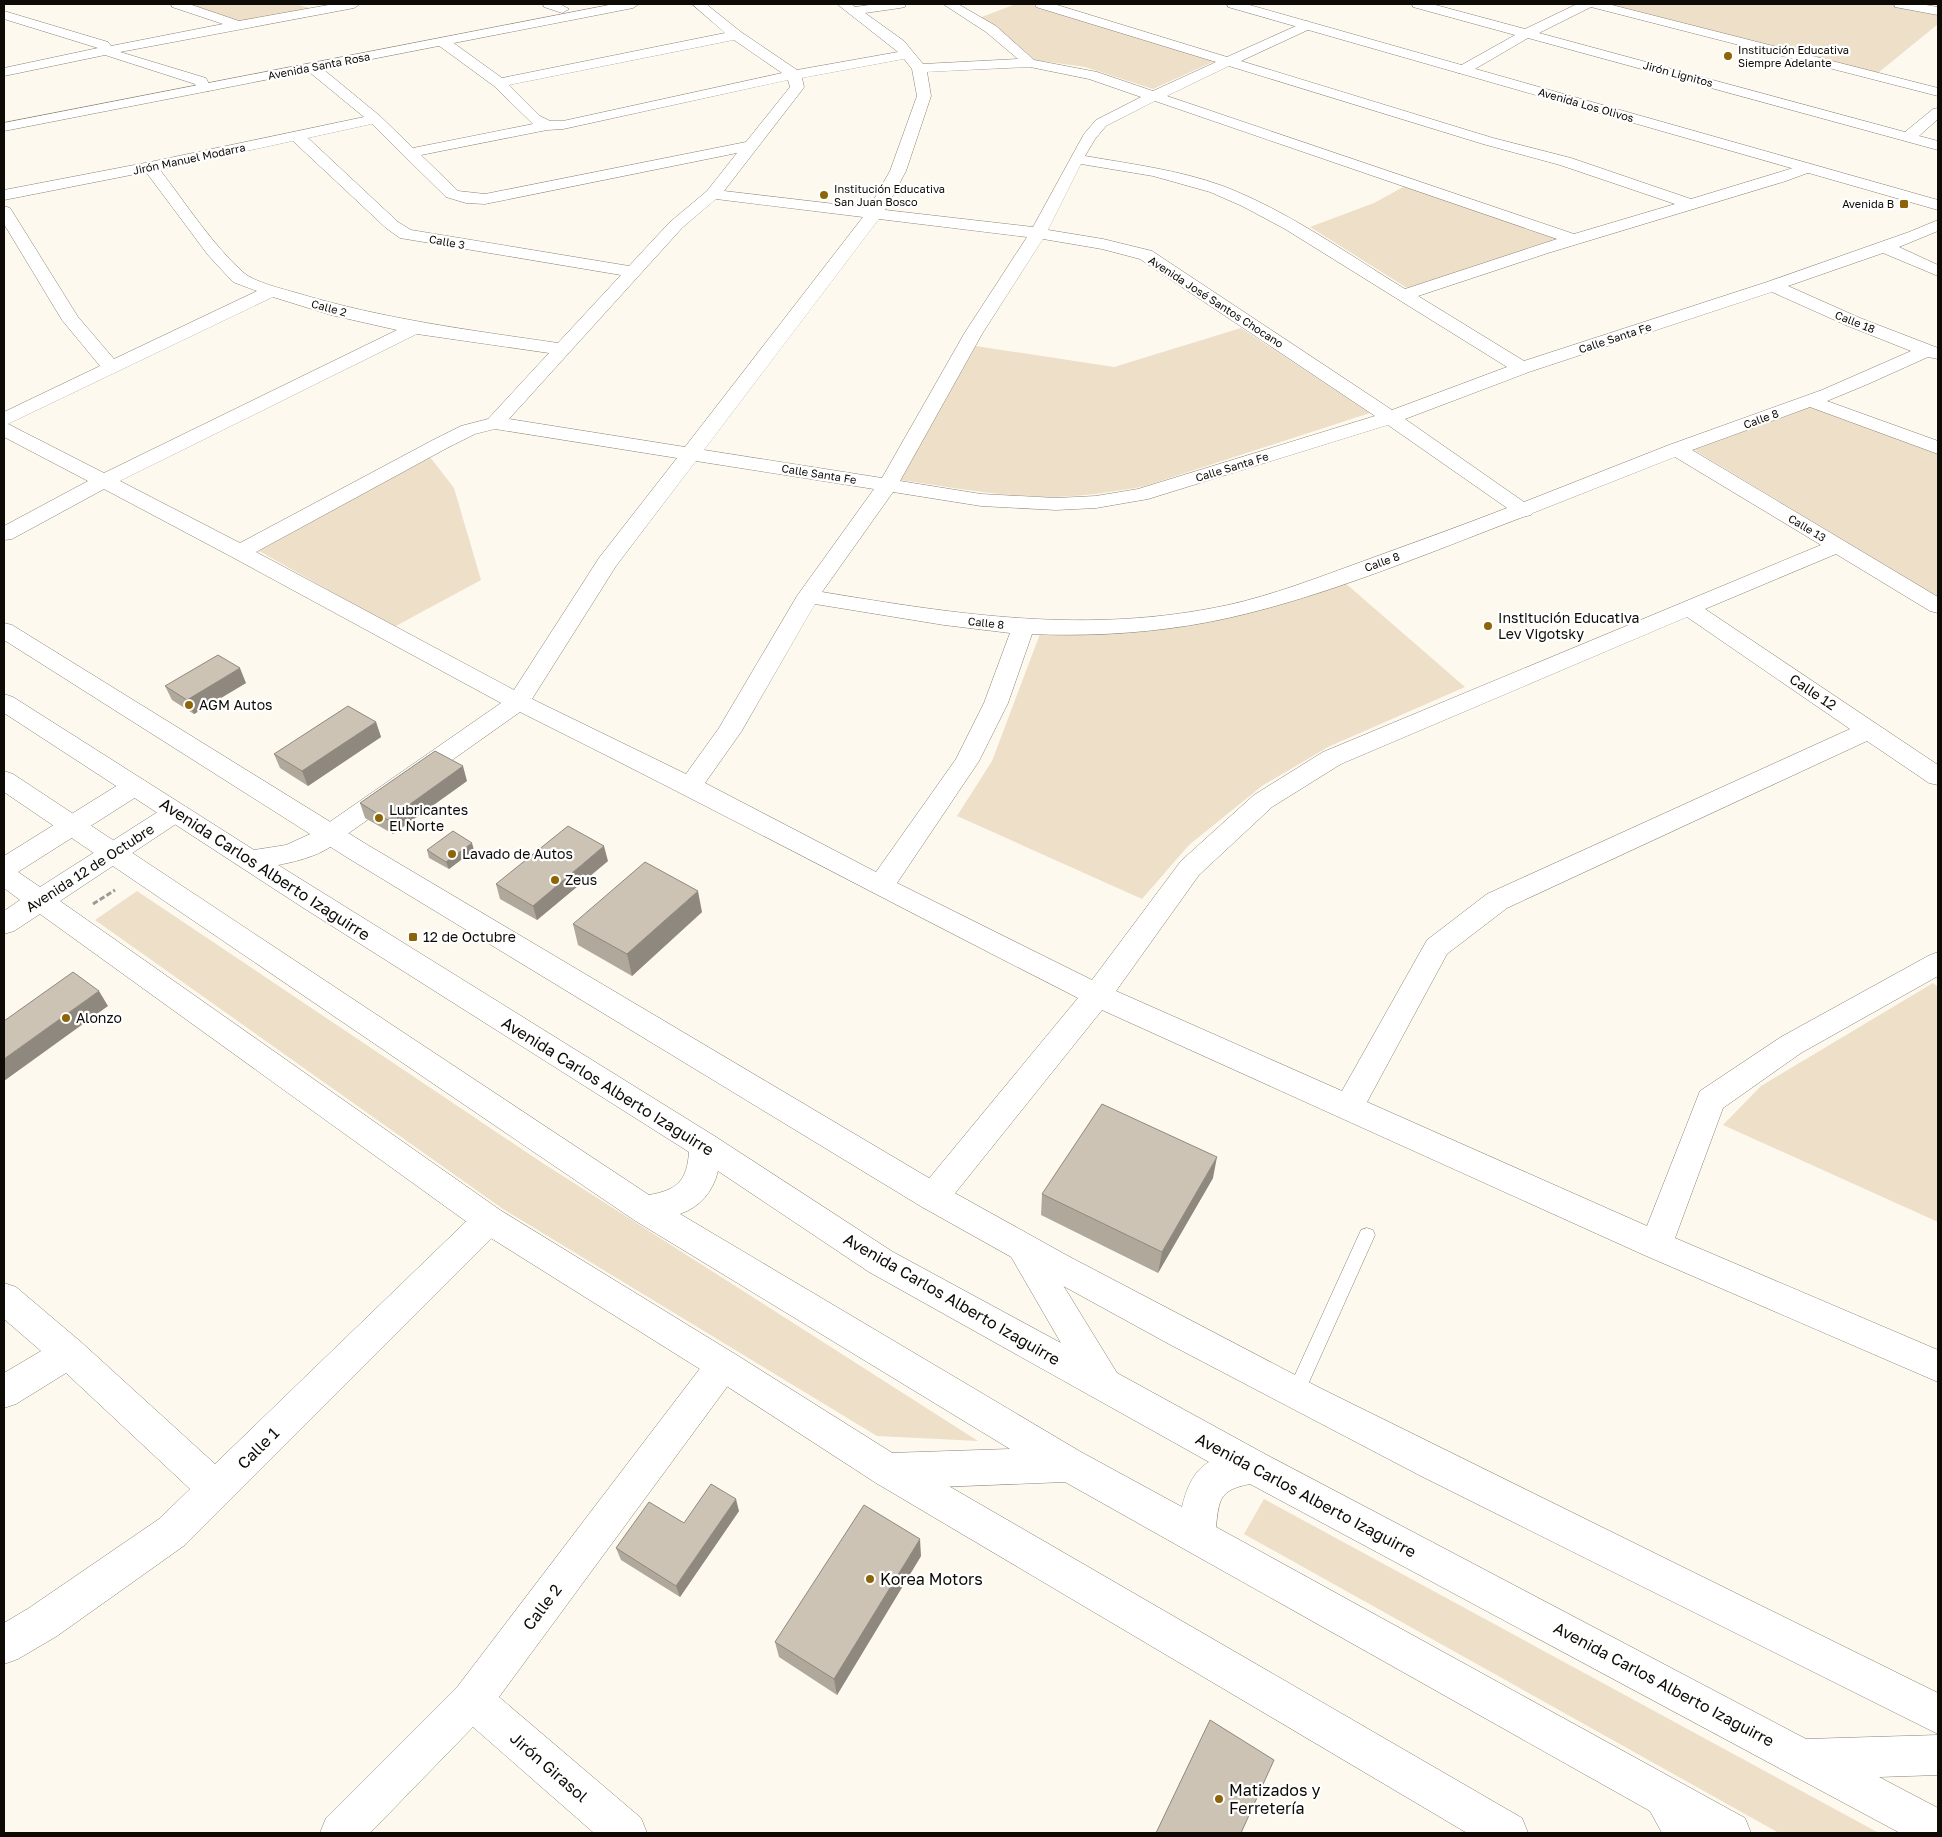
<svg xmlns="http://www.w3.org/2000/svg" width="1942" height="1837" viewBox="0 0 1942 1837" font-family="'Golos Text',sans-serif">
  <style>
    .green { fill: #eedfc8 }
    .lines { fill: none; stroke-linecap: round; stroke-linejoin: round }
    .lane-casing { stroke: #8b8275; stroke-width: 1 }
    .street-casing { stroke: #8b8275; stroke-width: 1 }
    .secondary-casing { stroke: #8b8275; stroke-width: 1 }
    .primary-casing { stroke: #8b8275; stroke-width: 1 }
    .path { stroke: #9e9a92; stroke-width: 3; stroke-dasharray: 5.5 2.5; stroke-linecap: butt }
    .lane { fill: #fff; fill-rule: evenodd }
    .street { fill: #fff; fill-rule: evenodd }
    .secondary { fill: #fff; fill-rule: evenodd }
    .primary { fill: #fff; fill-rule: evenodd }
    .wall { fill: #afa89b }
    .shaded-wall { fill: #8f887e }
    .building { fill: #ccc3b4; stroke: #8f887e }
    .poi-dot { fill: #8d6408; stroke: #fff; stroke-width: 2 }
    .labels { text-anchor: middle; stroke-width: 4.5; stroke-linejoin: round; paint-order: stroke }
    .far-poi-label { font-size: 11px; fill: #0e0b06; stroke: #fff; text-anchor: start }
    .far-street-label { font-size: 11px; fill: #0e0b06; stroke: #fff }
    .poi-label { font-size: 14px; fill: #0e0b06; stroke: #fff; text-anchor: start }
    .street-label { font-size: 14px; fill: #0e0b06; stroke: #fff }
    .near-street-label { font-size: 16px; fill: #0e0b06; stroke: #fff }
    .near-poi-label { font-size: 16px; fill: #0e0b06; stroke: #fff; text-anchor: start }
  </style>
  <rect width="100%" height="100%" fill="#fef9ef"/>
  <!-- green -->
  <path class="green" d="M186,4H295L314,9L240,23Z
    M1016,4H1030L1217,60L1153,89L1085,67L1035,60L1005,34L979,18Z
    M1610,4H1887L1938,13V24L1878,73Z
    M1405,186L1561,239L1535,250L1407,288L1310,227L1374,203Z
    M1241,328L1370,413L1145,486C1115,492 1084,496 1053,497C1002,497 950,487 900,480L976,346L1114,367Z
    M1812,406L1938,452V597L1694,450Z
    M430,457L454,488L481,580L394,627L259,551Z
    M1344,582L1465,687L1328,747L1262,786L1189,845L1142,899L957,816L992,761L1040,634H1087Z
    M137,891L541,1162L978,1441L877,1436L503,1209L95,920Z
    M1933,983L1938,987V1222L1723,1125L1761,1086Z
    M1264,1499L1879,1833H1779L1244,1534Z"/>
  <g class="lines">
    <defs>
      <path id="lane" d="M1367,1228L1373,1230L1375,1235L1301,1400L1295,1402L1289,1400L1286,1394L1289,1388L1361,1230Z"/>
      <path id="street" d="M171,4H189L239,21L334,4H360L354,8L120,52L206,78L211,88L209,91H199L195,84L105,55L4,76V68L98,48L4,19V11L108,42L111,46L223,24L172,7Z
        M543,4H560L569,9L562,13L544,7Z
        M692,4H706L741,32L797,70L898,52L837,4H851L855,7L876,4H906L905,7L900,8L865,13L904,41L923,64L1018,59L986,32L943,4H958L996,26L1034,60L1097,72L1153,91L1216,62L1036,7L1035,4H1054L1227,57L1307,21L1314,25L1312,28L1241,61L1493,138L1571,158L1691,199L1803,165H1813L1816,168L1813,171L1786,181L1548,253L1418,296L1524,361L1767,282L1909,232L1938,220V231L1899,247L1938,265V276L1883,253L1788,286L1860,318L1938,348V359L1928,357L1868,384L1827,401L1938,441V454L1810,407L1692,450L1938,597V613L1930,611L1836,554L1705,609L1938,765V785L1929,783L1867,741L1507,908L1447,954L1367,1102L1647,1226L1700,1091L1781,1037L1928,956L1938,952V976L1801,1053L1723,1108L1675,1238L1938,1350V1382L1644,1255L1102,1010L944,1207L933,1211L922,1207L917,1197L922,1187L1078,998C891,903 707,805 520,712L339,840L330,843L321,840L317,834L321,828L501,703L232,557L104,489L12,539L4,540V526L88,481L4,437V412L100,366L62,320L4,224V206L10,208L12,211L78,317L114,359L257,291L233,282L208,255L146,172L4,200V190L150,162L364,117L308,71L306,68L313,64L318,65L380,116L413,148L533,124L494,86L438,45L436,42L438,39H448L502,78L725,33ZM734,40L782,73L563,121H550L540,116L509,85ZM904,59L912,69L917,96L890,171L869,208L724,191L802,90L804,87L802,78ZM1229,66L1483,144L1560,165L1675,204L1574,234L1167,96ZM1030,67L1089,79L1141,97L1096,120L1084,134L1033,227L885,210L906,171L931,96L927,72ZM788,80L790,87L746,142L485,194L458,191L421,155L547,130L563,129ZM1155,101L1557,239L1405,289C1346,253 1288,211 1223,186C1179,170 1131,164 1085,156L1095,139L1106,126ZM372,124L446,197L466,203L485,204L737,153L707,191L670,222L629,266L411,230L398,222L308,138ZM293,141L386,228L400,238L621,275L558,343C469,330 383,319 297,293C283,289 254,282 244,273C213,246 185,202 160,170ZM1081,164L1153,176L1210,192L1242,206L1285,229L1507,367L1392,410L1152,251L1103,239L1048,230ZM716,199L863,217L685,447L509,419L682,228ZM879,219L1027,237L964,334L882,478L704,450ZM1043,239L1102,249L1140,259L1375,416L1138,489L1096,496L1056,498L981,494L900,481L982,334ZM1772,292L1848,326L1911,351L1822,390L1669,445L1524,502L1405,419L1529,372ZM273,297L331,315L397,330L104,473L8,424ZM417,334L549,353L488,419L461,426L433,440L240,543L120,481ZM1388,425L1507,508C1458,527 1410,544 1361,562C1317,578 1273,595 1228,605C1088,635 961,615 822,592L893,492L981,506L1056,510L1096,508L1148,499ZM495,429L677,458L599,558L514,690L256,552L447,448L475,434ZM1675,457L1821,545L1323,752L1254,795L1181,861L1092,980L897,883L979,761L1008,703L1032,634C1097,637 1165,632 1228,618C1327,596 1428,553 1523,517L1531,515L1533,513ZM696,461L874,489L797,596L719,728L686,774L532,699L616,566ZM815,604L944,625L1010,633L984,703L956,759L876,872L705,783L741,732ZM1687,617L1850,729L1487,894L1427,940L1342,1091L1116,991L1199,875L1272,807L1341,764Z
        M1412,4H1432L1525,29L1577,4H1608L1938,88V96L1591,7L1539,33L1905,132L1933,109L1938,108V119L1919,136L1938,141V150L1528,38L1468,73H1458L1456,70L1458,67L1515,35L1413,7Z
        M1894,4H1920L1938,7V15L1895,7Z
        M489,1206L500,1210L505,1220L500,1230L185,1545L57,1636L18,1659L4,1664V1623L29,1608L159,1519L190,1489L66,1373L16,1404L4,1408V1373L41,1351L4,1319V1283L16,1287L81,1342L215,1464L478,1210Z
        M723,1349L735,1354L740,1365L735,1376L499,1697L641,1818L647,1833H594L473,1727L370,1833H320L326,1818L458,1686L711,1354Z"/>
      <path id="secondary" d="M614,4H639L633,8L4,131V123Z
        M1227,4H1246L1938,200V210L1228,7Z
        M4,623L12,625L366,844L944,1187L1068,1256L1318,1387L1938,1693V1734L1419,1475L1169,1344L1045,1276L922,1207L348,858L4,640Z
        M135,777L144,780L148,786L144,792L18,872L40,887L167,806L176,803L185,806L189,812L185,818L60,901L500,1210L735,1354L902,1459L1522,1818L1528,1833H1467L876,1483L711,1376L478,1230L40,914L14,931L4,934V911L20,900L4,888V856L126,780Z"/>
      <path id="primary" d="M4,694L13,697L254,850L286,845L330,825L339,828L343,834C332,853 299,861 278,865L716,1137L893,1252L1061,1343L1006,1248L1010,1238L1022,1234L1034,1238L1117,1373L1265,1454L1806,1739L1938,1735V1775L1879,1777L1938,1808V1833H1900L1250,1484C1220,1490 1219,1498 1216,1527L1745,1818L1751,1833H1662L1650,1811L1065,1482L889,1489L876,1483L871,1471L876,1459L889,1453L1010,1449L634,1220L4,792V771L13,774L649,1195C677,1190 687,1181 689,1152L302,907L4,713ZM718,1171L869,1272L1209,1462C1193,1471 1186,1490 1182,1507L1081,1452L680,1214C700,1207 713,1192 718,1171Z"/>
    </defs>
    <!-- lane casing -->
    <use href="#lane" class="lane-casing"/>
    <!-- street casing -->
    <use href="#street" class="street-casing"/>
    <!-- secondary casing -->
    <use href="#secondary" class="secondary-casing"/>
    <!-- primary casing -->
    <use href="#primary" class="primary-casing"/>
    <!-- path -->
    <path class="path" d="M93,904L115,890"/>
    <!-- lane -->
    <use href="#lane" class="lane"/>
    <!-- street -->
    <use href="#street" class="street"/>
    <!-- secondary -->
    <use href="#secondary" class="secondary"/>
    <!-- primary -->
    <use href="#primary" class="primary"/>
  </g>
  <!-- wall -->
  <path class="wall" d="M246,683L194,714L172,700L165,686Z
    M376,722L381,737L308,786L280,768L274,754Z
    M467,781L393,834L365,818L360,803Z
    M427,850H474L449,869L429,858Z
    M608,861L537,920L500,899L496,884Z
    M702,912L632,976L578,945L573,924Z
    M1213,1178L1158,1273L1041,1215L1042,1194Z
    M739,1511L680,1597L621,1560L616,1548L684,1523Z
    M921,1556L837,1695L779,1657L775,1642Z"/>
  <!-- shaded-wall -->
  <path class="shaded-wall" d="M240,668L246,683L194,714L187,700Z
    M376,722L381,737L308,786L302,771Z
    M463,766L467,781L393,834L388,820Z
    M472,843L474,850L449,869L446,862Z
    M604,846L608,861L537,920L533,906Z
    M698,891L702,912L632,976L627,954Z
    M99,991L108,1006L4,1081V1059Z
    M1217,1157L1213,1178L1158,1273L1162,1252Z
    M736,1499L739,1511L680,1597L676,1586Z
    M920,1539L921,1556L837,1695L834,1679Z"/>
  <!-- building -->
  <path class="building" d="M218,655L240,668L187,700L165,686Z
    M348,706L376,722L302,771L274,754Z
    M435,751L463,766L388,820L360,803Z
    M568,826L604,846L533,906L496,884Z
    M453,831L472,843L446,862L427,850Z
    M645,862L698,891L627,954L573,924Z
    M73,972L99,991L4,1059V1021Z
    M1102,1104L1217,1157L1162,1252L1042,1194Z
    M711,1484L736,1499L676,1586L616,1548L649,1502L684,1523Z
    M864,1505L920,1539L834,1679L775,1642Z
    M1210,1720L1274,1760L1241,1833H1156Z"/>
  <!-- markers -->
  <g class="poi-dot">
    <circle cx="1728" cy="56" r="5"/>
    <circle cx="824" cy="195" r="5"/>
    <rect x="1899" y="199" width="10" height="10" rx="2.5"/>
    <circle cx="1488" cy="626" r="5"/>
    <circle cx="189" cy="705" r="5"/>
    <circle cx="379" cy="818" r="5"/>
    <circle cx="452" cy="854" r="5"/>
    <circle cx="555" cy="880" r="5"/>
    <rect x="408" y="932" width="10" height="10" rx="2.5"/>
    <circle cx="66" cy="1018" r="5"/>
    <circle cx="870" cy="1579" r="5"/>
    <circle cx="1219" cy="1799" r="5"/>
  </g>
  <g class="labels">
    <!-- far-poi labels -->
    <g class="far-poi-label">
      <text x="1738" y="54">Institución Educativa<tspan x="1738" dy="13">Siempre Adelante</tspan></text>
      <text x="834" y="193">Institución Educativa<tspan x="834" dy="13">San Juan Bosco</tspan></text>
      <text x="1894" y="208" text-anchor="end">Avenida B</text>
    </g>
    <!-- far-street labels -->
    <g class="far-street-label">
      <text transform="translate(319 66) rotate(-11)" y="4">Avenida Santa Rosa</text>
      <text transform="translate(1678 74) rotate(15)" y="4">Jirón Lignitos</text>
      <text transform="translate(1586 105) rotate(16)" y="4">Avenida Los Olivos</text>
      <text transform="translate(189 159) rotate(-12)" y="4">Jirón Manuel Modarra</text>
      <text transform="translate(447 242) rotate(10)" y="4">Calle 3</text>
      <text transform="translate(1216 302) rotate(33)" y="4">Avenida José Santos Chocano</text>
      <text transform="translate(329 308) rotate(15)" y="4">Calle 2</text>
      <text transform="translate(1855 322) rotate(22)" y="4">Calle 18</text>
      <text transform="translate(1615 338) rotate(-18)" y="4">Calle Santa Fe</text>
      <text transform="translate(1761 419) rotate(-20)" y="4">Calle 8</text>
      <text transform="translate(1232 467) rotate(-17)" y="4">Calle Santa Fe</text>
      <text transform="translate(819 474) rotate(9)" y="4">Calle Santa Fe</text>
      <text transform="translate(1807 528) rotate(31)" y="4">Calle 13</text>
      <text transform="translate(1382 562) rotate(-20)" y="4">Calle 8</text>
      <text transform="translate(986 623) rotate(6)" y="4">Calle 8</text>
    </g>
    <!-- poi labels -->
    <g class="poi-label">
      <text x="1498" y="623">Institución Educativa<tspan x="1498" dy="16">Lev Vigotsky</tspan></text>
      <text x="199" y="710">AGM Autos</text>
      <text x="389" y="815">Lubricantes<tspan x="389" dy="16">El Norte</tspan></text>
      <text x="462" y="859">Lavado de Autos</text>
      <text x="565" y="885">Zeus</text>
      <text x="423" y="942">12 de Octubre</text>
      <text x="76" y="1023">Alonzo</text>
    </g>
    <!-- street labels -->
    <g class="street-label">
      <text transform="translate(1813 692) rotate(34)" y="5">Calle 12</text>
      <text transform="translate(90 868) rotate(-33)" y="5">Avenida 12 de Octubre</text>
    </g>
    <!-- near-street labels -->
    <g class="near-street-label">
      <text transform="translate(265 869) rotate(33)" y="6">Avenida Carlos Alberto Izaguirre</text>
      <text transform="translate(608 1086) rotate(32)" y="6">Avenida Carlos Alberto Izaguirre</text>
      <text transform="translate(952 1299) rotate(30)" y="6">Avenida Carlos Alberto Izaguirre</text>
      <text transform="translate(258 1448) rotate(-45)" y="6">Calle 1</text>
      <text transform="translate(1306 1495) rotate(28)" y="6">Avenida Carlos Alberto Izaguirre</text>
      <text transform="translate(542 1607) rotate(-53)" y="6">Calle 2</text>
      <text transform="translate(1664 1684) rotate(28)" y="6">Avenida Carlos Alberto Izaguirre</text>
      <text transform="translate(549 1767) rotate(41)" y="6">Jirón Girasol</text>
    </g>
    <!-- near-poi labels -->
    <g class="near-poi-label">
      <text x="880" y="1585">Korea Motors</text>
      <text x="1229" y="1796">Matizados y<tspan x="1229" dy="18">Ferretería</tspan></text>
    </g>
  </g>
  <!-- border -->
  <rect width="1942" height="1837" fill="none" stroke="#0e0b06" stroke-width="10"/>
</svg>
